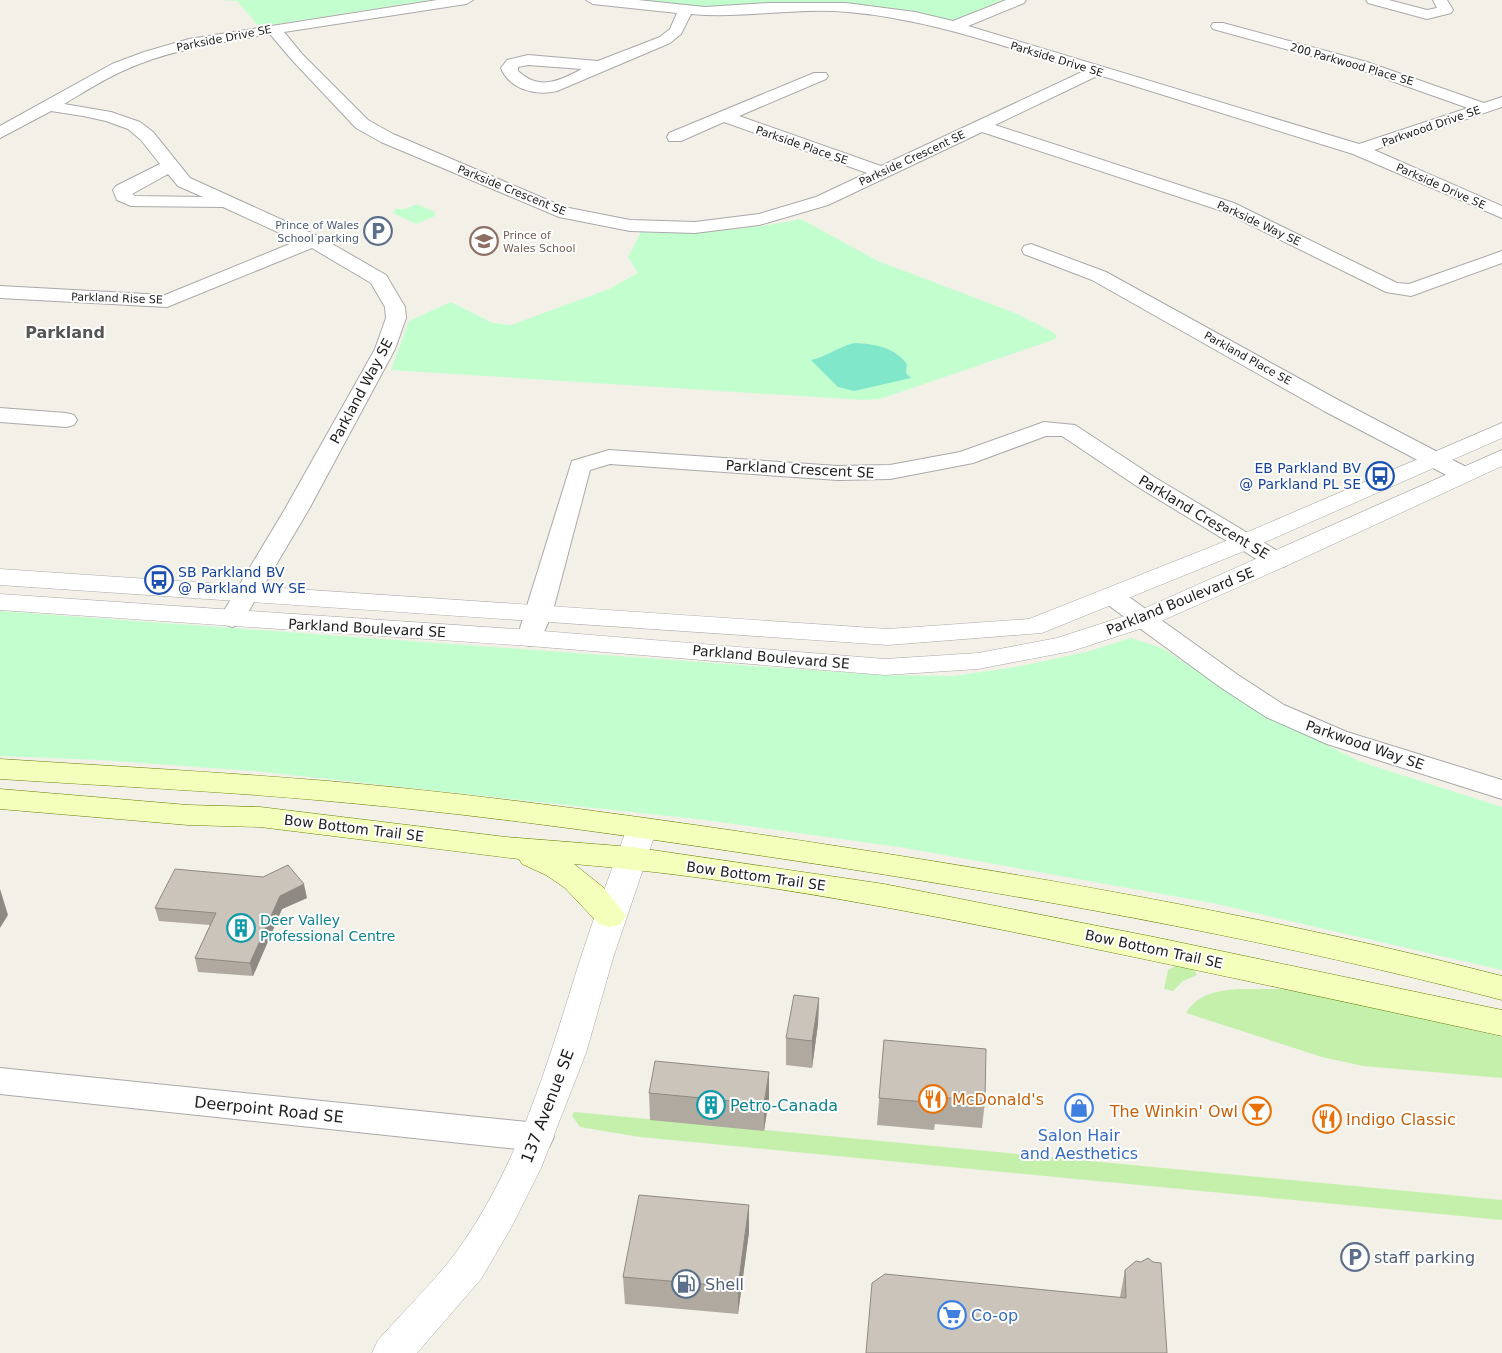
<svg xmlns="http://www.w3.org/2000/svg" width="1502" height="1353" viewBox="0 0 1502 1353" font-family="'DejaVu Sans',sans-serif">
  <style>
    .grass { fill: #c5f0ab }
    .park { fill: #c3fecf }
    .pitch { fill: #80e7cb }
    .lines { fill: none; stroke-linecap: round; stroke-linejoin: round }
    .minor-casing { stroke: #a9a9a9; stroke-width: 2 }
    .tertiary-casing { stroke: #a9a9a9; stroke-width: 1 }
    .secondary-casing { stroke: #658200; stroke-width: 1 }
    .minor { fill: #fff; fill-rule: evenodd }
    .tertiary { fill: #fff; fill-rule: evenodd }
    .secondary { fill: #f3ffba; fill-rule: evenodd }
    .wall { fill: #afa9a0 }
    .shaded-wall { fill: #8e8982 }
    .building { fill: #cbc4ba; stroke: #8e8982 }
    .labels { text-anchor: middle; stroke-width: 4; stroke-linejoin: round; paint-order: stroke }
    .far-street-label { font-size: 11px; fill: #222; stroke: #fff }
    .far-service-label { font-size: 11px; fill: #4e5e75; stroke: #fff; text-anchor: end }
    .far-education-label { font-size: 11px; fill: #785e54; stroke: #fff; text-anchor: start }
    .street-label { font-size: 14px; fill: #222; stroke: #fff }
    .transit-label { font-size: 14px; fill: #164399; stroke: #fff; text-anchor: end }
    .culture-label { font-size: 14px; fill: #0d838f; stroke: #fff; text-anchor: start }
    .far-district-label { font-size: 16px; font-weight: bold; fill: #555; stroke: #fff }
    .near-food-label { font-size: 16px; fill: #c56008; stroke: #fff; text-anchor: start }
    .near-culture-label { font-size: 16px; fill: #0d838f; stroke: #fff; text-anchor: start }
    .near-street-label { font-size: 16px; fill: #222; stroke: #fff }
    .near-shop-label { font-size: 16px; fill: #366cbe; stroke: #fff }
    .near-service-label { font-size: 16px; fill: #4e5e75; stroke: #fff; text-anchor: start }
  </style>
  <rect width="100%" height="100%" fill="#f3f0e8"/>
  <!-- grass -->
  <path class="grass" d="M1177,965L1193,967L1197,975L1183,981L1173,991L1164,989L1168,970Z
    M1237,989H1287L1308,992L1502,1037V1078L1363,1066L1322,1057L1186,1013C1198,994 1215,991 1237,989Z
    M574,1112L1502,1200V1220L640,1137L580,1127L572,1116Z"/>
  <!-- park -->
  <path class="park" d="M219,0H429L259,27L237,1Z
    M624,0H1002L955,20L884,8L826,2L706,8Z
    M417,204L435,212V216L416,224L393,213L395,209H405Z
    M801,219L878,261L1015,313L1053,332L1057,337L1053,340L880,399L863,400L391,370L409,321L451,302L493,323L511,325L609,289L638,273L628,257L641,232C695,235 747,230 801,219Z
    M0,611L879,675L954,676L1021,666L1086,652L1131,638L1162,648L1257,710L1361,762L1502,807V970L1212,903L899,847L705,820L253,771L99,760L0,756Z"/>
  <!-- pitch -->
  <path class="pitch" d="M854,343C875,344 894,347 907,364L906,373L911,378L854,391L838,387L811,360C826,357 838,347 854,343Z"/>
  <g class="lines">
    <defs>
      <path id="minor" d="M437,0H473L466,4L284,32L302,54L368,120L393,134L564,207L630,220L695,222L759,214L816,197L867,173L724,122L681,141H669L667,137L669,133L814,73H826L828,76L826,79L739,116L881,166L1084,71C1006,47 929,19 848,12C796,7 743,19 691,14L681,34L670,43L557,91C536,96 510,90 501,68L507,60L528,55L598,61L660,37L670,29L677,13L593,4L586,0H638L705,7L770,3H846L915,12L953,21L1006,0H1026L1024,3L968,26L1359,144L1468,108L1355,68L1213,29L1211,26L1213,23H1223L1367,62L1484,103L1502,97V107L1374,150L1502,206V218L1353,154L1099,75L995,125L1234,203L1397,283L1409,284L1502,251V263L1411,296L1386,292L1222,211L982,132L828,205L759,225L695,233L630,231L559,217L381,142L356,128L292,60L270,34C221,43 171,49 125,70C104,79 84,92 64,104L111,112L140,122L153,132L190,178L320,237L386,275L405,307L406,318L395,349L309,509L241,624L232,627L223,624L219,619L285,509L375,349L386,318L385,307L371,283L312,248L167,307L0,298V286L165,295L297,241L223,207L131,206L117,200L113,190L116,186L160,164L141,140L128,129L106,121L83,116L51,111L0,138V126L112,64L144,52L189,39ZM528,65L582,69C560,81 539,91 518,71V67ZM168,174L178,186L203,197L135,196L132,194Z
        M1366,0H1389L1427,10L1437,8L1433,0H1447L1453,10L1451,13L1427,19L1368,3Z
        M1031,244L1106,272L1340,401L1470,469L1473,474L1470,479L1462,481L1454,479L1324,411L1092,280L1024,254L1022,250L1024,246Z
        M0,408L66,413L74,415L77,420L74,425L66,427L0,422Z
        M1044,422L1075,425L1154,477L1286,556L1289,561L1286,566L1277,568L1268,566L1138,487L1062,436H1046L973,463L890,479L838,480L610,464L590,470L552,614L539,643L530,646L521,643L517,638L572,461L609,450L838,466L890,465L960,452Z
        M1113,590L1122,592L1238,675L1284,705L1347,732L1502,780V799L1327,744L1266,717L1220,687L1104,602L1101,597L1104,592Z
        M0,1068L537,1123L549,1127L554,1137L549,1147L537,1151L0,1094Z"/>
      <path id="tertiary" d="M1502,423V438L1254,547L1042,633L888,645L0,585V569L888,629L1029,619L1236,537Z
        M1502,450V466L1286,566L1152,625L1072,651L978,669L885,675L530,646L0,610V594L530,630L885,659L978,653L1057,638L1134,613Z
        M642,818L653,821L657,828L613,958L586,1053L541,1168L512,1226L481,1279L417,1353H372L378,1340C403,1312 431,1285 454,1255C518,1169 548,1062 580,960C594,916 611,872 627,828L631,821Z"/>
      <path id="secondary" d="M0,759C109,766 219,772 328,781C500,796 672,821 843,847C1064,881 1285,920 1502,976V1000C1285,943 1065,903 843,868C672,842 500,816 328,801C219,791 109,786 0,779Z
        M0,789L188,805L260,807L506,837L632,847L884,884L1154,937L1502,1010V1036C1347,1002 1193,969 1038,937C885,906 730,877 574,864L604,888L626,916L621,924L610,927L599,924L565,888L546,875L522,864L519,859L260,827L188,825L0,809Z"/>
    </defs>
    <!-- minor casing -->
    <use href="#minor" class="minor-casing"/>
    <!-- tertiary casing -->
    <use href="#tertiary" class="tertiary-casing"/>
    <!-- secondary casing -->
    <use href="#secondary" class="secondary-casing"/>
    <!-- minor -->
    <use href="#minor" class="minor"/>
    <!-- tertiary -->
    <use href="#tertiary" class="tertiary"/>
    <!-- secondary -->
    <use href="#secondary" class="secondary"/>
  </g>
  <!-- wall -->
  <path class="wall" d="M263,877L307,898L282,909L253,976L198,972L195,958L210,925L159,921L155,908Z
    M819,998L818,1024L812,1068L786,1065V1038Z
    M884,1040L985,1101L982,1128L935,1124L934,1130L877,1125Z
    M649,1093L769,1098L764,1131L650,1120Z
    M749,1232L738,1314L625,1304L623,1277Z
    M1125,1270L1167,1353L1120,1297Z"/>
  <!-- shaded-wall -->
  <path class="shaded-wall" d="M304,884L307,898L282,909L253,976L250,963L280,896Z
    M0,889L8,915L0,928Z
    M819,998L818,1024L812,1068V1041Z
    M769,1072V1098L764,1131V1104Z
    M749,1205V1232L738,1314V1287Z"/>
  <!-- building -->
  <path class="building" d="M288,865L304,884L280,896L250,963L195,958L216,913L155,908L175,869L263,877Z
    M794,995L819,998L812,1041L786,1038Z
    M884,1040L986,1049L985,1101L937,1097V1103L879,1098Z
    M655,1061L769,1072L764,1104L649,1093Z
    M639,1195L749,1205L738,1287L623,1277Z
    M1148,1258L1153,1262L1161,1263L1167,1353H866L872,1283L885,1274L1126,1298L1125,1270L1136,1261L1141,1262Z"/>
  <!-- icons -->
  <defs>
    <symbol id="parking-ring" viewBox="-11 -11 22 22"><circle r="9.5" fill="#fff" stroke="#5c6f8a" stroke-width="1.5"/><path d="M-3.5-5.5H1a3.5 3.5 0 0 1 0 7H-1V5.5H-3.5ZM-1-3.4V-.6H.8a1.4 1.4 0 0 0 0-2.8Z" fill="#5c6f8a"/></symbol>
    <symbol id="school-ring" viewBox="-11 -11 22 22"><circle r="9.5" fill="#fff" stroke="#8d6e63" stroke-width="1.5"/><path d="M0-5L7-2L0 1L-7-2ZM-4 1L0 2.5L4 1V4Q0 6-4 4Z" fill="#8d6e63"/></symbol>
    <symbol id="bus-ring" viewBox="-11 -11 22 22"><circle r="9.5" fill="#fff" stroke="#1a4fb4" stroke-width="1.5"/><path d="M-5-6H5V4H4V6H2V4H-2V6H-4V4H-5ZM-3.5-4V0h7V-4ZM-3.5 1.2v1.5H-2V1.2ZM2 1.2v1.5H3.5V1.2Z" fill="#1a4fb4"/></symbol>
    <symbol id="building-ring" viewBox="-11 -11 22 22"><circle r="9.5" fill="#fff" stroke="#0f9aa8" stroke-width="1.5"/><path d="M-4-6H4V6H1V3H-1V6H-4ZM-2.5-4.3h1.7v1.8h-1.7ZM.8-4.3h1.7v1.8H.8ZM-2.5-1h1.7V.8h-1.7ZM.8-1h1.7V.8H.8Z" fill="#0f9aa8"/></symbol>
    <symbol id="restaurant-ring" viewBox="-11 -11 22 22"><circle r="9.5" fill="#fff" stroke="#e8710a" stroke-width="1.5"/><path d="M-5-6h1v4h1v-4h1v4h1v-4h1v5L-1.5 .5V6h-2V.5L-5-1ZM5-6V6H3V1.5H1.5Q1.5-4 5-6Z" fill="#e8710a"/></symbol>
    <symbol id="shop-ring" viewBox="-11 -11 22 22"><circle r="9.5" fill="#fff" stroke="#3f7fe0" stroke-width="1.5"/><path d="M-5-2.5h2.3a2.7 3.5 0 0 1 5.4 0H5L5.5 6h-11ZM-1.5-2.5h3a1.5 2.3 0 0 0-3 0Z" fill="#3f7fe0"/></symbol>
    <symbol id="bar-ring" viewBox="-11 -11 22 22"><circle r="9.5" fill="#fff" stroke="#e8710a" stroke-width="1.5"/><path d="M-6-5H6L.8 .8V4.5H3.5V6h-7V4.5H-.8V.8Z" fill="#e8710a"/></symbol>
    <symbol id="fuel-ring" viewBox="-11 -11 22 22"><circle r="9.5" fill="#fff" stroke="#5c6f8a" stroke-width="1.5"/><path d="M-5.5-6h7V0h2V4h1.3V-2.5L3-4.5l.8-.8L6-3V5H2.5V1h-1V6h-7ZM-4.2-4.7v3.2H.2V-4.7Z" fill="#5c6f8a"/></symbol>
    <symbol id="supermarket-ring" viewBox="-11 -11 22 22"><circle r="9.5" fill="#fff" stroke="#3f7fe0" stroke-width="1.5"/><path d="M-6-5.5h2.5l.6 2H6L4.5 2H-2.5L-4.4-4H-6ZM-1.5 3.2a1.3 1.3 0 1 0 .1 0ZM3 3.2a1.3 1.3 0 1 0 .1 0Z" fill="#3f7fe0"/></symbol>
  </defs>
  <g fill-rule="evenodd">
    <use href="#parking-ring" x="362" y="215" width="32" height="32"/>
    <use href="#school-ring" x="468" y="225" width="32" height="32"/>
    <use href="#bus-ring" x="1364" y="460" width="32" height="32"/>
    <use href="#bus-ring" x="143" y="564" width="32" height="32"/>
    <use href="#building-ring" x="225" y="912" width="32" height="32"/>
    <use href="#restaurant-ring" x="917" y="1083" width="32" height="32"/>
    <use href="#building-ring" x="695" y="1089" width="32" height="32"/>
    <use href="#shop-ring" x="1063" y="1092" width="32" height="32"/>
    <use href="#bar-ring" x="1241" y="1095" width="32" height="32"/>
    <use href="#restaurant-ring" x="1311" y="1103" width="32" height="32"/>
    <use href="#parking-ring" x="1339" y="1241" width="32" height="32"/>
    <use href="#fuel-ring" x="670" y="1268" width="32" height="32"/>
    <use href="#supermarket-ring" x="936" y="1299" width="32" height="32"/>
  </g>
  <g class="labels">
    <!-- far-street labels -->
    <g class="far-street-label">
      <text transform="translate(224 38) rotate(-11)" y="4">Parkside Drive SE</text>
      <text transform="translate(1057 59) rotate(17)" y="4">Parkside Drive SE</text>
      <text transform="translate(1352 64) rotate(16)" y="4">200 Parkwood Place SE</text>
      <text transform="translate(1431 126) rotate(-19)" y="4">Parkwood Drive SE</text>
      <text transform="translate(802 145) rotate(19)" y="4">Parkside Place SE</text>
      <text transform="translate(912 158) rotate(-25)" y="4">Parkside Crescent SE</text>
      <text transform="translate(1441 186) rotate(24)" y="4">Parkside Drive SE</text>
      <text transform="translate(512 190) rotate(22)" y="4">Parkside Crescent SE</text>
      <text transform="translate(1259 223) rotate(25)" y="4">Parkside Way SE</text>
      <text transform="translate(117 298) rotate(2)" y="4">Parkland Rise SE</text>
      <text transform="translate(1248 358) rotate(29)" y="4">Parkland Place SE</text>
    </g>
    <!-- far-service labels -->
    <g class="far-service-label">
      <text x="359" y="229">Prince of Wales<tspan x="359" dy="13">School parking</tspan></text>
    </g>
    <!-- far-education labels -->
    <g class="far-education-label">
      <text x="503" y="239">Prince of<tspan x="503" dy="13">Wales School</tspan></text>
    </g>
    <!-- street labels -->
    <g class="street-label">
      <text transform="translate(361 391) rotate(-62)" y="5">Parkland Way SE</text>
      <text transform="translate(800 469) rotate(3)" y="5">Parkland Crescent SE</text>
      <text transform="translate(1204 517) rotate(31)" y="5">Parkland Crescent SE</text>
      <text transform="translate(1180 601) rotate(-22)" y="5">Parkland Boulevard SE</text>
      <text transform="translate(367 628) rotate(3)" y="5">Parkland Boulevard SE</text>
      <text transform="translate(771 657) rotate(5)" y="5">Parkland Boulevard SE</text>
      <text transform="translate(1365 745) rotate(19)" y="5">Parkwood Way SE</text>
      <text transform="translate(354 828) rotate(7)" y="5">Bow Bottom Trail SE</text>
      <text transform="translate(756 876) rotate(8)" y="5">Bow Bottom Trail SE</text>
      <text transform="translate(1154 949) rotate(12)" y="5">Bow Bottom Trail SE</text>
    </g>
    <!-- transit labels -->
    <g class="transit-label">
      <text x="1361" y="473">EB Parkland BV<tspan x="1361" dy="16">@ Parkland PL SE</tspan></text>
      <text x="178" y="577" text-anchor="start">SB Parkland BV<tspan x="178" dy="16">@ Parkland WY SE</tspan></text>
    </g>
    <!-- culture labels -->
    <g class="culture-label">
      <text x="260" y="925">Deer Valley<tspan x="260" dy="16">Professional Centre</tspan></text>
    </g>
    <!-- far-district labels -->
    <g class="far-district-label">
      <text x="65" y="338">Parkland</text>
    </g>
    <!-- near-food labels -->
    <g class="near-food-label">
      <text x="952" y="1105">McDonald's</text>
      <text x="1238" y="1117" text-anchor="end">The Winkin' Owl</text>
      <text x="1346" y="1125">Indigo Classic</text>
    </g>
    <!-- near-culture labels -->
    <g class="near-culture-label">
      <text x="730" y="1111">Petro-Canada</text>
    </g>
    <!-- near-street labels -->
    <g class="near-street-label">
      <text transform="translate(547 1106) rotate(-69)" y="6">137 Avenue SE</text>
      <text transform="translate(269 1109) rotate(6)" y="6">Deerpoint Road SE</text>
    </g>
    <!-- near-shop labels -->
    <g class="near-shop-label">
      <text x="1079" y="1141">Salon Hair<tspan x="1079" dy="18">and Aesthetics</tspan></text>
      <text x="971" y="1321" text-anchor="start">Co-op</text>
    </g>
    <!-- near-service labels -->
    <g class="near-service-label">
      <text x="1374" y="1263">staff parking</text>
      <text x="705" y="1290">Shell</text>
    </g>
  </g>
</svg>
